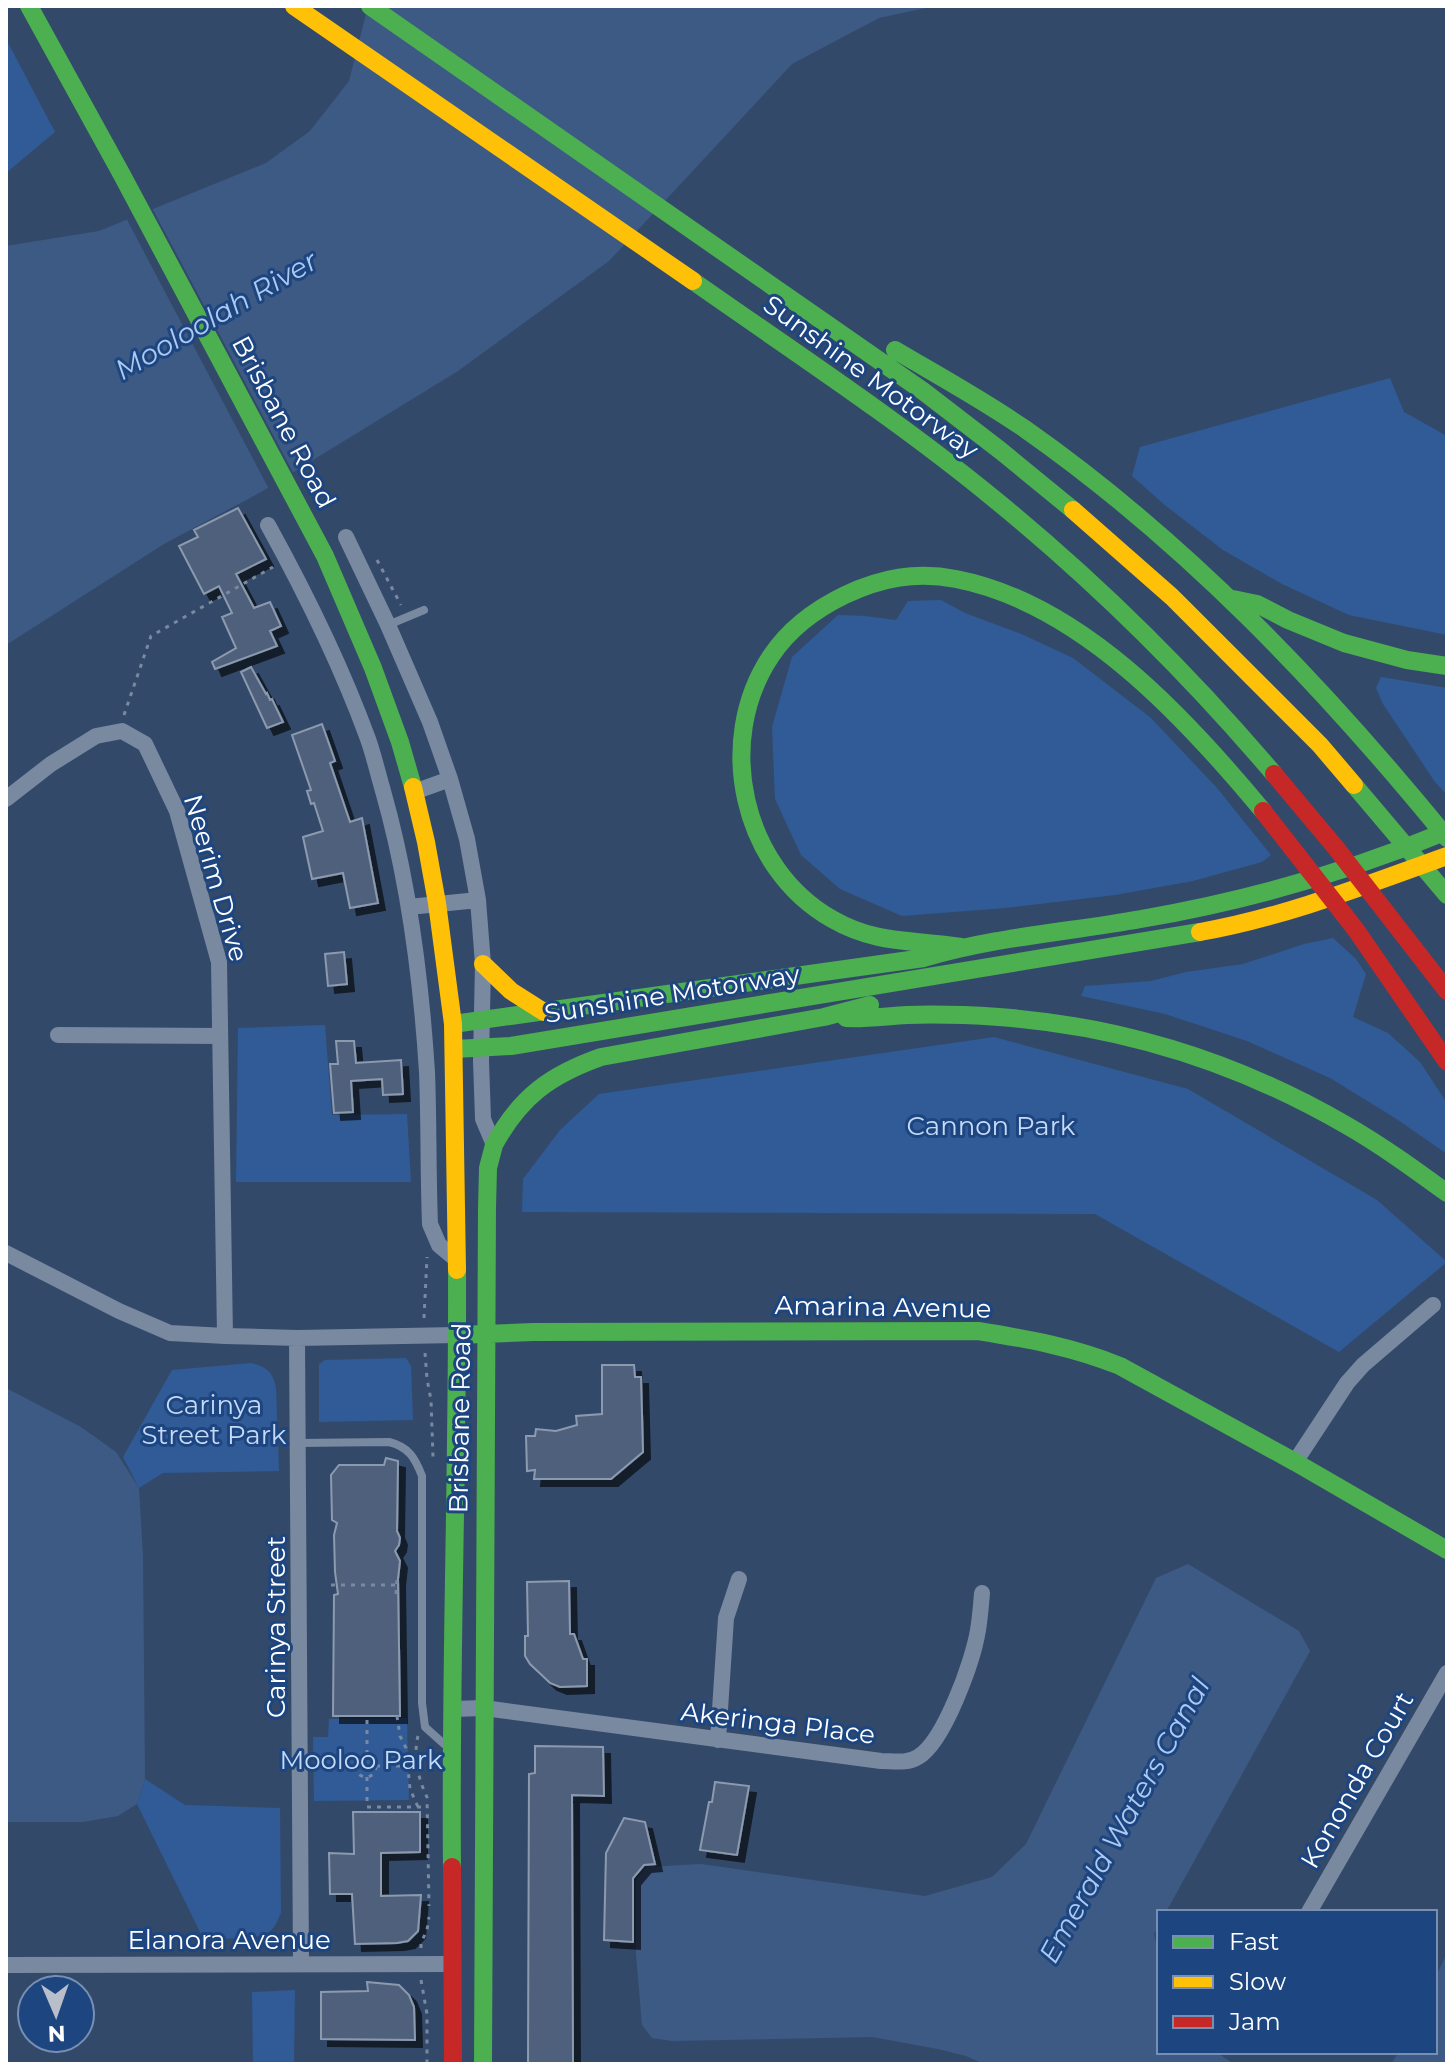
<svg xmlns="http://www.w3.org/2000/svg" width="1453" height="2070" viewBox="0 0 1453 2070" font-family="Montserrat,sans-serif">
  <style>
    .green { fill: #305b97 }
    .water { fill: #3d5a84 }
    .pier { fill: #33496a }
    .building { fill: #4f617b; stroke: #8c9aaf; stroke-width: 2; filter: url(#shadow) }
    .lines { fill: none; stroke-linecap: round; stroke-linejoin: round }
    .path { stroke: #7989a0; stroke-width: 3; stroke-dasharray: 4 6; stroke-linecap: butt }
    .lane { stroke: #7989a0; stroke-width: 8 }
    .street { stroke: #7989a0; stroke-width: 16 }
    .fast { stroke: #4caf50; stroke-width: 18 }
    .slow { stroke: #ffc107; stroke-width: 18 }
    .jam { stroke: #c62828; stroke-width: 18 }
    .labels { text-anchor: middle; stroke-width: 6; stroke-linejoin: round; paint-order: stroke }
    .street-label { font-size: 26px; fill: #fff; stroke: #1d4580 }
    .park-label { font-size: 26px; fill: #c5daf7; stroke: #1d4580 }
    .water-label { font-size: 28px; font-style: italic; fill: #acc9f1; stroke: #1d4580 }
  </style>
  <defs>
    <filter id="shadow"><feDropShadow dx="7" dy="7" stdDeviation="0" flood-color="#0009"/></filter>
  </defs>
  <rect width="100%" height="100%" fill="#33496a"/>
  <!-- green -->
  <path class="green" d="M6,39L55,132L6,173Z
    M1390,378L1404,412L1447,436V635L1349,615L1282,584L1223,550L1166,506L1132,476L1140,447Z
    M941,600L965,613L1019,633L1073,658L1151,718L1217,788L1271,855L1262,862L1193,881L1115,895L1006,908L902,916L840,889L801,855L775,799L772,727L792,657L838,615L865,616L896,620L908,601Z
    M1381,677L1447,688V795L1435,782L1383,704L1376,688Z
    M1333,938L1356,959L1366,974L1353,1017L1388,1033L1420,1062L1447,1103V1154L1395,1118L1330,1078L1247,1041L1165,1014L1081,996L1085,986L1151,981L1186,972L1243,964L1304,944Z
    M325,1025L332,1115L407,1114L411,1182H236L238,1028Z
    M994,1037L1188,1089L1377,1200L1447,1262L1339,1352L1095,1214L522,1212L523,1179L560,1130L599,1094Z
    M406,1358L411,1366L413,1420L319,1422V1364L325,1360Z
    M251,1363C267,1367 273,1372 276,1388L279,1471L163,1473L139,1488L123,1457L172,1370Z
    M407,1718L409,1800L314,1801L313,1737H328L329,1719Z
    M145,1779L185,1805L280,1808L281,1913C277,1921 275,1929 267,1933C251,1941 220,1938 203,1938L137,1804Z
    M295,1990L294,2064H253L252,1992Z"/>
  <!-- water -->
  <path class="water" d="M368,6H935L879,18L792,64L609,261L458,371L261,492L164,544L6,645V246L99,231L266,163L310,131L349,81Z
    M6,1388L81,1427L116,1452L139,1488L143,1556L145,1779L137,1804L118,1816L83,1822H6Z
    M1188,1564L1299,1631L1310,1651L1166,1912H1159V1925L1154,1934L1159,1957V2052H1216L1234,2064H984L966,2056L938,2049L872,2037L672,2041L652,2038L642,2025L636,1954V1880L646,1867L701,1864L925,1896L992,1877L1026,1844L1156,1578Z
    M1447,1953V2064H1391L1399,2052H1435V1978Z"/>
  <!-- pier -->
  <path class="pier" d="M151,206L295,476L270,491L125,216Z"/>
  <!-- building -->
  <path class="building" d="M238,508L266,559L236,574L254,608L270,602L281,626L270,631L277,646L215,669L212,662L236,648L222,617L232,613L219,586L204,594L179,546L198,537L194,530Z
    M251,667L266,694L267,693L270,700L272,699L283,722L267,728L241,672Z
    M322,724L335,761L330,763L350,822L362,818L378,903L350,908L343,873L312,879L303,837L323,831L314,803L311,804L307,791L311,790L292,735Z
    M344,952L347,984L328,986L325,954Z
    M336,1041H354L356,1063L401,1060L403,1094L383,1095L382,1079L351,1081L353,1112L334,1113L330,1064H338Z
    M602,1365H634L635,1377H641L643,1452L611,1479H534L535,1470L527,1471L526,1436H535L536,1429L556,1431L577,1425L576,1416L602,1414Z
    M386,1458L398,1461L397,1531L400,1538L399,1545L395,1551L400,1561L398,1579L400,1716H333L334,1595L338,1594L335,1572L334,1535L337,1523L332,1520L331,1475L339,1465H384Z
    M569,1581L570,1634H574L583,1659H587V1686L560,1687L550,1683L530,1664L525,1656V1636H528L527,1582Z
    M535,1746L603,1747L604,1796L572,1795L573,2064H528L529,1774L535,1773Z
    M715,1782L749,1786L737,1855L700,1850L709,1802H712Z
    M353,1812H420V1852L381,1853V1896L421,1895L418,1931L408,1941L397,1943L355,1944L352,1894H330L329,1853L354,1854Z
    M624,1818L645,1822L655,1864L644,1865L633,1878V1942L604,1940L606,1853Z
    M367,1982L399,1985L409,1995L414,2007L415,2040L321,2039V1992L368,1991Z"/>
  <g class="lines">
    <!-- path -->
    <path class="path" d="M377,560L401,605
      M124,715L151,636L273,567
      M424,1318L427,1257
      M425,1353L427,1379L431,1400L433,1457
      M331,1585H397
      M396,1594L397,1579
      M397,1716L400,1736L406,1748L410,1789L418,1807
      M367,1720V1757
      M418,1736C413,1755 418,1779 427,1797L429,1906
      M356 1767a10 10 0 1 1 20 0a10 10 0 1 1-20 0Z
      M376,1766H408
      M316,1767H356
      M367,1777V1807H425
      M421,1948V1943L427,1930L429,1917
      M421,1980L427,2014V2064"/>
    <!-- lane -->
    <path class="lane" d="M388,625L424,610
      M299,1443L389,1442C409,1447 415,1458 422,1476V1703L425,1727L444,1744"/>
    <!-- street -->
    <path class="street" d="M268,525C306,594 341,665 368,739C374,756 378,774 383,791C409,882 421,978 427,1072C429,1123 428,1173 430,1224L439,1245L457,1260
      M346,537L388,625L430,722L450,779L467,839L478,900L483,964L481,1061L483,1119L494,1145
      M414,792L450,779
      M6,799L51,764L96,736L122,731L145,744L177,811L219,962L225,1336
      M409,907L478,900
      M58,1035L220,1036
      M6,1253L119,1311L170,1333L225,1336L297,1338L457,1335
      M297,1338L301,1964
      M1295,1462L1347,1383L1363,1365L1433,1305
      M452,1709L484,1708L881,1761C893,1761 907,1764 918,1757C944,1742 973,1661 978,1630C980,1618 981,1606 982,1593
      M718,1740L726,1618L739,1579
      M1309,1912L1447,1673
      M6,1965L453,1964"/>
    <!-- fast -->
    <path class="fast" d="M29,6L122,175L325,556L373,668L400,742L413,787
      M370,6L923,391L1001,451L1073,510
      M693,281C794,352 898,420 993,498C1095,581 1189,674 1274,774
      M895,350C939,376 983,400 1025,429C1186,542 1323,686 1447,838
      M1233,599L1257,604L1288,620L1344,643L1407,660L1447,666
      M1354,785L1447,895
      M961,947C913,939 877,945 832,919C742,868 714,741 771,656C789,629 816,609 845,595C881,578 916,571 956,579C1080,603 1185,717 1263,811
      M846,1018C866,1019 887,1016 907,1015C937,1014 968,1015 999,1017C1121,1026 1239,1063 1346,1125C1381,1145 1414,1169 1447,1193
      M453,1024L924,958C994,937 1069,932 1141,919C1246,901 1348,872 1447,831
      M455,1049L511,1046L1200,932
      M494,1145C520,1097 550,1075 601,1057L824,1017L870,1005
      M457,1335L533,1332L978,1331C1028,1339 1073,1347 1120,1366L1295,1462L1447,1550
      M452,1867C450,1668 458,1469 457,1270
      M483,2064L487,1208L488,1168L494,1145"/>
    <!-- slow -->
    <path class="slow" d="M294,6L693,281
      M1073,510L1172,597L1320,745L1354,785
      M413,787L426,842L437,903L453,1024L457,1270
      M1200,932C1285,917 1366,885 1447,856
      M483,964L511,991L544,1012"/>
    <!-- jam -->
    <path class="jam" d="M1274,774L1336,848L1447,991
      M1263,811L1356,930L1447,1062
      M452,1867L453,2064"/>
  </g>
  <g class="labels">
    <!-- street labels -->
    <g class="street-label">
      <text transform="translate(871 377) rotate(36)" y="9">Sunshine Motorway</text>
      <text transform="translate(284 422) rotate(62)" y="9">Brisbane Road</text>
      <text transform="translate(216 878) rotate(74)" y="9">Neerim Drive</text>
      <text transform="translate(672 994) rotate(-9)" y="9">Sunshine Motorway</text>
      <text transform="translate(883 1307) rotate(1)" y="9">Amarina Avenue</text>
      <text transform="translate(460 1418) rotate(-89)" y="9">Brisbane Road</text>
      <text transform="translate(276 1627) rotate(-90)" y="9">Carinya Street</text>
      <text transform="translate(778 1723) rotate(7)" y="9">Akeringa Place</text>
      <text transform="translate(1357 1780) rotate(-60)" y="9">Kononda Court</text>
      <text x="229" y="1949">Elanora Avenue</text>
    </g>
    <!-- park labels -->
    <g class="park-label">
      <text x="991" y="1135">Cannon Park</text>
      <text x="214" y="1414">Carinya<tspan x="214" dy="30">Street Park</tspan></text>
      <text x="361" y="1769">Mooloo Park</text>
    </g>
    <!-- water labels -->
    <g class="water-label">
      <text transform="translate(216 315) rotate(-30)" y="10">Mooloolah River</text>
      <text transform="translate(1124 1820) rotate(-61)" y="10">Emerald Waters Canal</text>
    </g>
  </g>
  <!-- border -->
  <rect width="1453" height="2070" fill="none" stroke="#ffffff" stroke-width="16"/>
  <!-- legend -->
  <rect x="1157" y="1910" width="280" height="144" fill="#1d4580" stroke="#778fb3" stroke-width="2"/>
  <rect x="1173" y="1936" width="40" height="12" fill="#4caf50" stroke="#778fb3" stroke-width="2"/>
  <text x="1229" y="1950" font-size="24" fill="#ffffff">Fast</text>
  <rect x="1173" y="1976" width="40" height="12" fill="#ffc107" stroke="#778fb3" stroke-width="2"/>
  <text x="1229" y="1990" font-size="24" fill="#ffffff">Slow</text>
  <rect x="1173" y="2016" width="40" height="12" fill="#c62828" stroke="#778fb3" stroke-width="2"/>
  <text x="1229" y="2030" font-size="24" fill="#ffffff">Jam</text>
  <!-- north arrow -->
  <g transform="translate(56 2014) rotate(178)"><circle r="38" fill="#1d4580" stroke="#778fb3" stroke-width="2"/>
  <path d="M0-6L14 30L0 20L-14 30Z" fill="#b8bfcb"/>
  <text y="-12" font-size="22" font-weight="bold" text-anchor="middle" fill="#ffffff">N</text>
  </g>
</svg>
